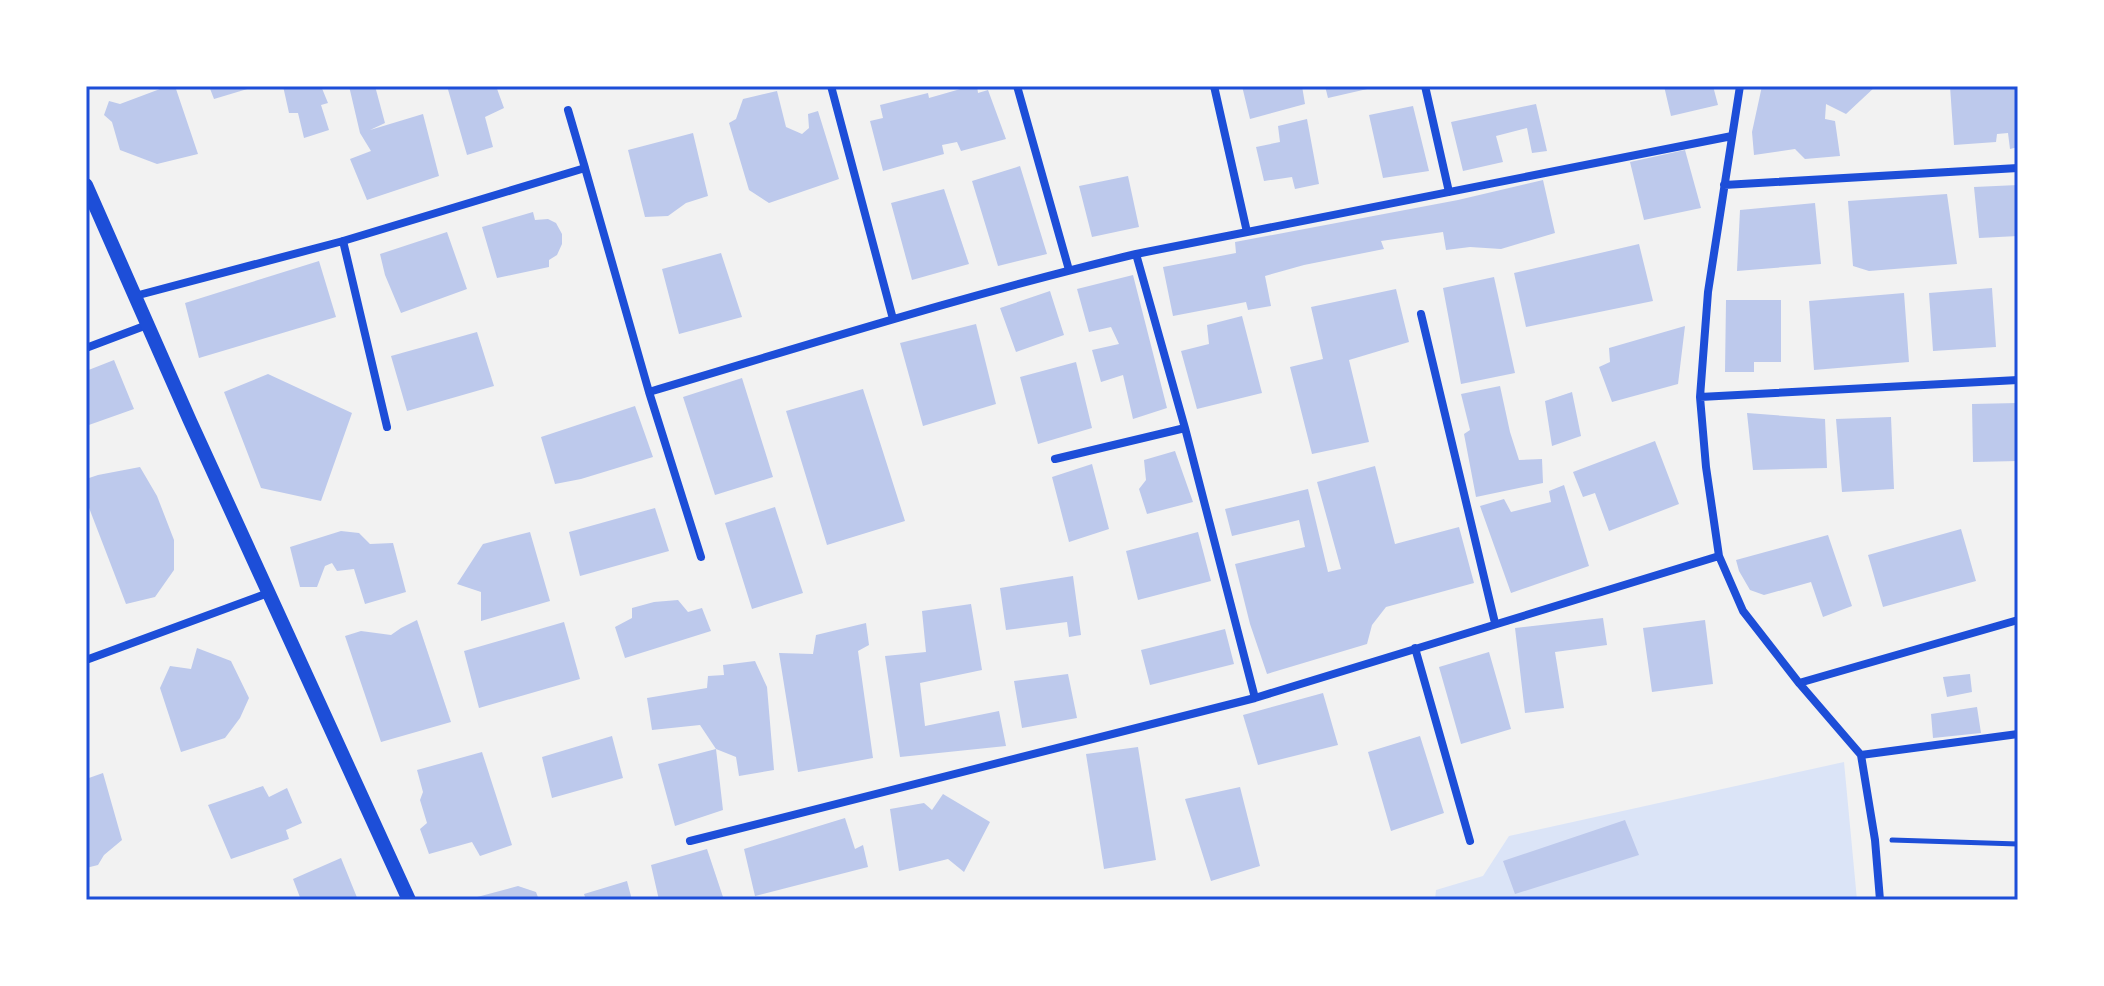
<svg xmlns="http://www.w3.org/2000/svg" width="2104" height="986" viewBox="0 0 2104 986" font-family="Mulish,sans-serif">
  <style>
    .green { fill: #dbe4f7 }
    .building { fill: #bdc9ec }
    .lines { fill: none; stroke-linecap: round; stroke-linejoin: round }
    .path { stroke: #1d4ed8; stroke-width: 5 }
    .minor { stroke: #1d4ed8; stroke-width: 8 }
    .tertiary { stroke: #1d4ed8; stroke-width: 14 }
    .neatline { fill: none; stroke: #1d4ed8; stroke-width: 3 }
  </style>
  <rect width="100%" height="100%" fill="#f2f2f2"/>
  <!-- green -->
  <path class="green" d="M1844,762L1857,900H1435L1436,890L1483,876L1509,836Z"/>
  <!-- building -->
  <path class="building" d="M168,86H175L198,154L157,164L120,150L112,122L104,115L109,101L120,104Z
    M209,86H254V87L214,99Z
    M283,86H321L328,103L321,105L329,130L304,138L298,113H289Z
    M349,86H375L385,123L370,130L423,114L439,176L367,200L350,159L371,151L360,133Z
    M447,86H496L504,108L485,117L493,147L467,155Z
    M971,86H977L978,93L988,90L1006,139L961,151L957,142L942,145L944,154L883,171L870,121L883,118L880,105L928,93L929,98Z
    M1242,86H1302L1305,104L1250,119Z
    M1325,86H1376V87L1328,98Z
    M1664,86H1713L1718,105L1671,116Z
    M1762,86H1876L1846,114L1826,104L1825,119L1835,121L1840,156L1805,159L1795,149L1754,155L1752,132Z
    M1950,86H2018V147L2010,149L2008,133L1997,134L1996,142L1954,145Z
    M777,91L786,127L802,134L809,128L808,114L818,111L839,179L769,203L749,190L729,123L736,119L743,99Z
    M1536,104L1547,151L1532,153L1527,128L1496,136L1503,162L1463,171L1451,122Z
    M1413,106L1429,171L1383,178L1369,115Z
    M1307,119L1319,184L1295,189L1292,177L1264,181L1256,147L1280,142L1278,126Z
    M693,133L708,196L686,203L668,216L645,217L628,150Z
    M1685,150L1701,208L1644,220L1630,162Z
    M1020,166L1047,254L998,266L972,181Z
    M1128,176L1139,227L1092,237L1079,186Z
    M1543,180L1555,233L1501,249L1470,247L1446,250L1443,232L1381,241L1384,249L1304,265L1265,276L1271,306L1248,310L1246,302L1173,316L1163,267L1236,253L1235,242L1458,200Z
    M2018,185V236L1979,238L1974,187Z
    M944,189L969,264L912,280L891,203Z
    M1947,194L1957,264L1869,271L1853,266L1848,201Z
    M1815,203L1821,264L1737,271L1740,210Z
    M533,212L535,220L548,219L556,223L562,234V244L557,255L549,260V267L497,278L482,227Z
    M447,232L467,289L401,313L385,275L380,254Z
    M1639,244L1653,301L1526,327L1514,273Z
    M721,253L742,317L679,334L662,269Z
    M319,261L336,317L199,358L185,303Z
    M1133,275L1167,408L1133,419L1123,375L1101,382L1092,350L1119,344L1111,327L1089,332L1077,289Z
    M1494,277L1515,373L1461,384L1443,288Z
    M1992,288L1996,347L1933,351L1929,293Z
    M1396,289L1409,342L1349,360L1369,442L1312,454L1290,367L1323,359L1311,307Z
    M1050,291L1064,335L1016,352L1000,308Z
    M1904,293L1909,362L1814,370L1809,301Z
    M1726,300H1781V362H1754V372H1725Z
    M1242,316L1262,393L1197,409L1181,351L1209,344L1207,325Z
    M976,324L996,404L923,426L900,343Z
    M1685,326L1678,384L1612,402L1599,367L1610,362L1609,348Z
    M477,332L494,386L407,411L391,356Z
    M114,360L134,409L86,426V371Z
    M1076,362L1092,428L1038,444L1020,377Z
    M268,374L352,413L321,501L261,488L224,392Z
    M742,378L773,477L715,495L683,397Z
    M1500,386L1510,432L1519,460L1542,459L1543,483L1476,497L1464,434L1470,430L1461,394Z
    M863,389L905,521L827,545L786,411Z
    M1572,392L1581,436L1552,446L1545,401Z
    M2018,403V461L1973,462L1972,404Z
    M635,406L653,457L581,479L555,484L541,437Z
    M1747,413L1825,419L1827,468L1753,470Z
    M1891,417L1894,489L1842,492L1836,419Z
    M1655,441L1679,504L1609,531L1595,493L1583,497L1573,472Z
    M1175,451L1193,502L1147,514L1139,489L1146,480L1144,460Z
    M1092,464L1109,529L1069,542L1052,477Z
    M1375,466L1395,544L1459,527L1474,583L1386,607L1372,625L1367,644L1267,674L1250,624L1235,564L1305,547L1299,520L1232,536L1225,509L1308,489L1328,572L1341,569L1317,482Z
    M140,467L157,496L174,540V570L155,597L126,604L86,500V479L98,475Z
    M1564,485L1589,566L1511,593L1480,506L1504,499L1511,512L1551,502L1549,491Z
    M775,507L803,593L752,609L725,523Z
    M655,508L669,551L580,576L569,532Z
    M1961,529L1976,581L1883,607L1868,555Z
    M341,531L359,533L370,544L393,543L406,592L365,604L354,569L337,571L332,563L325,566L317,587H300L290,547Z
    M530,532L550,601L481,621V592L457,584L483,544Z
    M1198,532L1211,581L1138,600L1126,551Z
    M1828,535L1852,606L1823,617L1811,582L1764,595L1750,590L1739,571L1736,560Z
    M1073,576L1081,635L1069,637L1067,622L1006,630L1000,588Z
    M678,600L688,612L702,608L711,631L625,658L615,627L632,618V608L654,602Z
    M971,604L982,670L920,683L925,726L999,711L1006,746L900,757L885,656L926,652L922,611Z
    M1603,618L1607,645L1555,652L1564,708L1525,713L1515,628Z
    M417,620L451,722L381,742L345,636L361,631L391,635L401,628Z
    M1705,620L1713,684L1652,692L1643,628Z
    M564,622L580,679L479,708L464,651Z
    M866,623L869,645L858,651L873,758L798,772L779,653L813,654L816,635Z
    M1225,629L1234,664L1150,685L1141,650Z
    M197,648L231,661L249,698L240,718L225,738L181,752L160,688L170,666L191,669Z
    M1489,652L1511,729L1461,744L1439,667Z
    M755,661L767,687L774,770L739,776L736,757L716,749L700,725L652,730L647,698L707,688L708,676L724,675L723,665Z
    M1068,674L1077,718L1022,728L1014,681Z
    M1970,674L1972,692L1947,697L1943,677Z
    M1323,693L1338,745L1258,765L1243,715Z
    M1977,707L1981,733L1933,738L1931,714Z
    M612,736L623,778L552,798L542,757Z
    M1420,736L1444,813L1391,831L1368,752Z
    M1138,747L1156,860L1104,869L1086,754Z
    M716,749L723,810L675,826L658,764Z
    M482,752L512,845L480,856L472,842L429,854L420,829L427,823L420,800L423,792L417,770Z
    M103,773L122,840L104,855L98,865L86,868V779Z
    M263,786L269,797L287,788L302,823L286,830L289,839L231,859L208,805Z
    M1240,787L1260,866L1211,881L1185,799Z
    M943,794L990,822L964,872L948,859L899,871L890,809L924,803L932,810Z
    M845,818L855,849L863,845L868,867L755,896L744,849Z
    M1625,820L1639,855L1515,894L1503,861Z
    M707,849L724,900H659L651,865Z
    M341,858L358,900H301L293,879Z
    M627,881L632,900H586L584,894Z
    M518,886L536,892L539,900H466Z"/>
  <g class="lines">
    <!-- path -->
    <path class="path" d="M1892,840L2018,844"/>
    <!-- minor -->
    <path class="minor" d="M831,86L893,319
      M1017,86L1069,270
      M1214,86L1247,232
      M1425,86L1449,192
      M1740,86L1708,292L1700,397L1706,467L1719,556L1743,611L1799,683L1861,755L1875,840L1880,900
      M568,110L585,168
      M1724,185L2018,168
      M343,241L387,427
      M1136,254L1185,428L1255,698
      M135,296L343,241L585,168L649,392C811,344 972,293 1136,254L1732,136
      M1421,314L1495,623
      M86,348L147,325
      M649,392L701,557
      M1700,397L2018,380
      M1055,459L1185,428
      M1415,648L1470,841
      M86,660L268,593
      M1799,683L2018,620
      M1861,755L2018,734
      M690,841L1255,698L1719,556"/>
    <!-- tertiary -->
    <path class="tertiary" d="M86,185L190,421L409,900"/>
  </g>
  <!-- border -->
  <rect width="2104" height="986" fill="none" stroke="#ffffff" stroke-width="176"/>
  <rect x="88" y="88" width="1928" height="810" class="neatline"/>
</svg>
